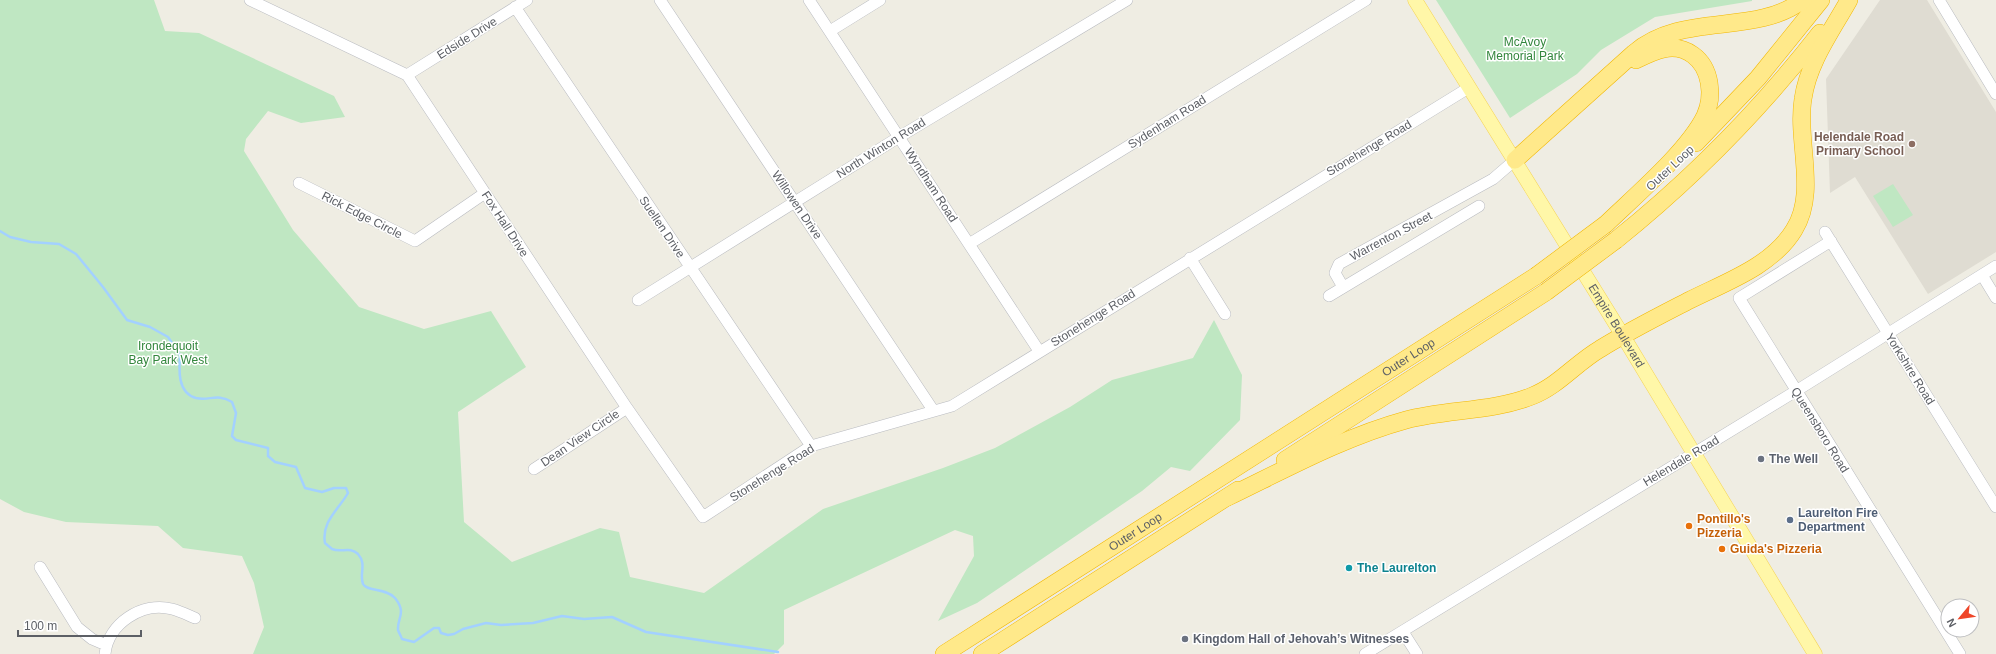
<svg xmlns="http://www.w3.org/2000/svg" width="1996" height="654" viewBox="0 0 1996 654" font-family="Arial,sans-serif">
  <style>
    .education { fill: #dfdcd2 }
    .green { fill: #bfe7c2 }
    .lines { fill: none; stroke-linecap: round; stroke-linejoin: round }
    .stream { stroke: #a3d1ff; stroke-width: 2.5 }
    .minor-casing { stroke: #b9bbc0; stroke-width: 12 }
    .major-casing { stroke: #f6d455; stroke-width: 15 }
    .highway-casing { stroke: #f2b700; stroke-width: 18 }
    .minor { stroke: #fff; stroke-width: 11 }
    .major { stroke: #fff7a8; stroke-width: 14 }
    .highway { stroke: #ffe98a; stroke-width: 17 }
    .highway-bridge-casing { stroke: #f2b700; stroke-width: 18; stroke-linecap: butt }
    .highway-bridge { stroke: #ffe98a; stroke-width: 17 }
    .education-dot { fill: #8d6e63; stroke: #fff; stroke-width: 1.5 }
    .worship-dot { fill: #6b7280; stroke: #fff; stroke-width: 1.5 }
    .service-dot { fill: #5c6f8a; stroke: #fff; stroke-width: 1.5 }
    .food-dot { fill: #e8710a; stroke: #fff; stroke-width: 1.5 }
    .culture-dot { fill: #0f9aa8; stroke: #fff; stroke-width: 1.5 }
    .labels { text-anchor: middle; stroke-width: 3; stroke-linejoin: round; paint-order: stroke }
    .street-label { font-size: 12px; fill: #5c5f65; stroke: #fff }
    .park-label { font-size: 12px; fill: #32863c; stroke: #fff }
    .education-label { font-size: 12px; font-weight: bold; fill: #785e54; stroke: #fff; text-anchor: end }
    .worship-label { font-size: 12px; font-weight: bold; fill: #5b616d; stroke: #fff; text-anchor: start }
    .service-label { font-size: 12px; font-weight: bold; fill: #4e5e75; stroke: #fff; text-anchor: start }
    .food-label { font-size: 12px; font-weight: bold; fill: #c56008; stroke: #fff; text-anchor: start }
    .culture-label { font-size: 12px; font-weight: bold; fill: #0d838f; stroke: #fff; text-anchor: start }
  </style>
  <rect width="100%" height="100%" fill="#efede3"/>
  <!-- education -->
  <path class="education" d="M1880,0H1927L1996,112V252L1928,294L1855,177L1830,193L1826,79Z"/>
  <!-- green -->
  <path class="green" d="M0,0H154L165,31L199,33L334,96L345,117L301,123L268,111L246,139L244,151L293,230L359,307L424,329L491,311L526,367L458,412L464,522L512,562L600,528L619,532L630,577L704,593L823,509L943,468L995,448L1070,407L1112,380L1193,358L1214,320L1242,375L1240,420L1190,471L1171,467L1142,491L977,603L938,621L974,556L973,536L955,530L784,610V644L774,654H253L264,627L254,583L242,556L183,548L158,526L66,522L24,512L0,499Z
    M1436,0H1752V1L1655,17L1601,50L1577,74L1510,118Z
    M1893,184L1913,215L1893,227L1873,196Z"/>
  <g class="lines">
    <!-- stream -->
    <path class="stream" d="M0,231L10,237L31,242L59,244L76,254L103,287L127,320L150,327L168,337L180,355C179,369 177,393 196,398C210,401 217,393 232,402L236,413L232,436L236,440L268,448V456L275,462L296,467L305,488L322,492L334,488H346L348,493C339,509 321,522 325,543C327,545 330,547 332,549C341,553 350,546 358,554C367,564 359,574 363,584C367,592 385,587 395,598C407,613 397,618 398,630C399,633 401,636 402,639L414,642L434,628H439L441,633L448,635L454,634L463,629L486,623L501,625L533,623L562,616L584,619L612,617L646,632L778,652"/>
    <defs>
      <path id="minor" d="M250,0L407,75L627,408L703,517L811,446L952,406L1470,87
        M660,0L933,410
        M809,0L1039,351
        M1939,0L1996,94
        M515,7L811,446
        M830,31L880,0
        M407,75L527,0
        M299,183L415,241L485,193
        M1825,232L1996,507
        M1831,241L1739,298L1960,654
        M969,244L1366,0
        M1190,258L1225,314
        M1982,275L1996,298
        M1343,287L1335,273L1339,264L1493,179L1515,160
        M1329,296L1479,206
        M638,300L899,137L1127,0
        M534,469L627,408
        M40,567L77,627L92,639L106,645
        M1403,632L1417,654
        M105,654C108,624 142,601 172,609C180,611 188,615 195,618
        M1365,654L1796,391L1996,266"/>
      <g id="major">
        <path id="s1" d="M1415,0L1623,336L1815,654"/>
      </g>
      <g id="highway">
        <path d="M1696,143L1758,78L1821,0"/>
        <path d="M1515,160L1634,53C1683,11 1754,37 1803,0"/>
        <path d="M1606,224C1635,196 1688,151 1705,116C1714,96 1711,68 1693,55C1674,41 1654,51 1636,60"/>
        <path d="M1616,240C1692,179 1760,110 1820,33"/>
        <path d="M1285,460L1546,292"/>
        <path d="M1228,497C1286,469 1344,437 1406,420C1447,409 1492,412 1532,396C1558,386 1576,363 1600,349C1629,331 1659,316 1690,300C1726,282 1772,266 1794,230C1818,192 1796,141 1803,99C1808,63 1831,32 1849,0"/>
        <path id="s2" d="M944,654L1536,276"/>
        <path d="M982,654L1238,490"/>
      </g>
    </defs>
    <!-- minor casing -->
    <use href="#minor" class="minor-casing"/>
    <!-- major casing -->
    <use href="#major" class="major-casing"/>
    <!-- highway casing -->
    <use href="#highway" class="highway-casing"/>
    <!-- minor -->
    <use href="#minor" class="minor"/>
    <!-- major -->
    <use href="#major" class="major"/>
    <!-- highway -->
    <use href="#highway" class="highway"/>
    <defs>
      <path id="highway-bridge" d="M1536,276L1606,224
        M1546,292L1616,240"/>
    </defs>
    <!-- highway-bridge casing -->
    <use href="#highway-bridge" class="highway-bridge-casing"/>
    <!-- highway-bridge -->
    <use href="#highway-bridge" class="highway-bridge"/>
  </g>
  <!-- markers -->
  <circle class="education-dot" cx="1912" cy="144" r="4"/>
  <g class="worship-dot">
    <circle cx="1761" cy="459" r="4"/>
    <circle cx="1185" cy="639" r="4"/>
  </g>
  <circle class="service-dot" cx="1790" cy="520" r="4"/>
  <g class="food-dot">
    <circle cx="1689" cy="526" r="4"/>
    <circle cx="1722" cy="549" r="4"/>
  </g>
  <circle class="culture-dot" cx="1349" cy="568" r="4"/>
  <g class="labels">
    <!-- street labels -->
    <g class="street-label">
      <text transform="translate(467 38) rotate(-32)" y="4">Edside Drive</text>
      <text transform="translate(1167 122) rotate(-32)" y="4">Sydenham Road</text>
      <text transform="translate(881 148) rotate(-32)" y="4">North Winton Road</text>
      <text transform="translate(1369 148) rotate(-31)" y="4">Stonehenge Road</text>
      <text transform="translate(1670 168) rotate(-43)" y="4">Outer Loop</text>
      <text transform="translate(931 185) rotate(57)" y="4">Wyndham Road</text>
      <text transform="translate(797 205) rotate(56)" y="4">Willowen Drive</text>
      <text transform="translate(362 215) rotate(27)" y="4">Rick Edge Circle</text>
      <text transform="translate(505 224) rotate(57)" y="4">Fox Hall Drive</text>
      <text transform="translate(662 227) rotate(56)" y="4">Suellen Drive</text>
      <text transform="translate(1391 236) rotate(-28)" y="4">Warrenton Street</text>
      <text transform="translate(1093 318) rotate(-32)" y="4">Stonehenge Road</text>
      <text dy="4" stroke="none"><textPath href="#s1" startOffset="383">Empire Boulevard</textPath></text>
      <text dy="4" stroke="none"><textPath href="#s2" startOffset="551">Outer Loop</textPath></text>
      <text transform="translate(1910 369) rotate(58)" y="4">Yorkshire Road</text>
      <text transform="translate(1820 430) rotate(58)" y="4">Queensboro Road</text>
      <text transform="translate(580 438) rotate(-34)" y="4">Dean View Circle</text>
      <text transform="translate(1681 461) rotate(-31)" y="4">Helendale Road</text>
      <text transform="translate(772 473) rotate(-32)" y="4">Stonehenge Road</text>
      <text dy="4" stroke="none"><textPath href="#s2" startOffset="227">Outer Loop</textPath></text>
    </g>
    <!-- park labels -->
    <g class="park-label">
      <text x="1525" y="46">McAvoy<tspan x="1525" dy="14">Memorial Park</tspan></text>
      <text x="168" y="350">Irondequoit<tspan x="168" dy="14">Bay Park West</tspan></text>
    </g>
    <!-- education labels -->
    <g class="education-label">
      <text x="1904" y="141">Helendale Road<tspan x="1904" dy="14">Primary School</tspan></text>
    </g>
    <!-- worship labels -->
    <g class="worship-label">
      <text x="1769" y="463">The Well</text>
      <text x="1193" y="643">Kingdom Hall of Jehovah’s Witnesses</text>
    </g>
    <!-- service labels -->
    <g class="service-label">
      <text x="1798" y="517">Laurelton Fire<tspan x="1798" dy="14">Department</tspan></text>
    </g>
    <!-- food labels -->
    <g class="food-label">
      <text x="1697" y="523">Pontillo's<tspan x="1697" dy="14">Pizzeria</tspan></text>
      <text x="1730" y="553">Guida's Pizzeria</text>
    </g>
    <!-- culture labels -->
    <g class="culture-label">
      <text x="1357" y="572">The Laurelton</text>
    </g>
  </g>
  <!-- north arrow -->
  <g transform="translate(1960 618) rotate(241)"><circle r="19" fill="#ffffff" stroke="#bebfc1"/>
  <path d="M0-3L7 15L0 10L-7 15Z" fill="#ef4629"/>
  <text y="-6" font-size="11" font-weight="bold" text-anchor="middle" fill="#5c5f65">N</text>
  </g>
  <!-- scale -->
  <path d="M18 630v6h123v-6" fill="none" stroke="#5c5f65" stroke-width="2"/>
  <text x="24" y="630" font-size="12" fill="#5c5f65" stroke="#ffffff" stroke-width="3" paint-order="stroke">100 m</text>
</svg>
